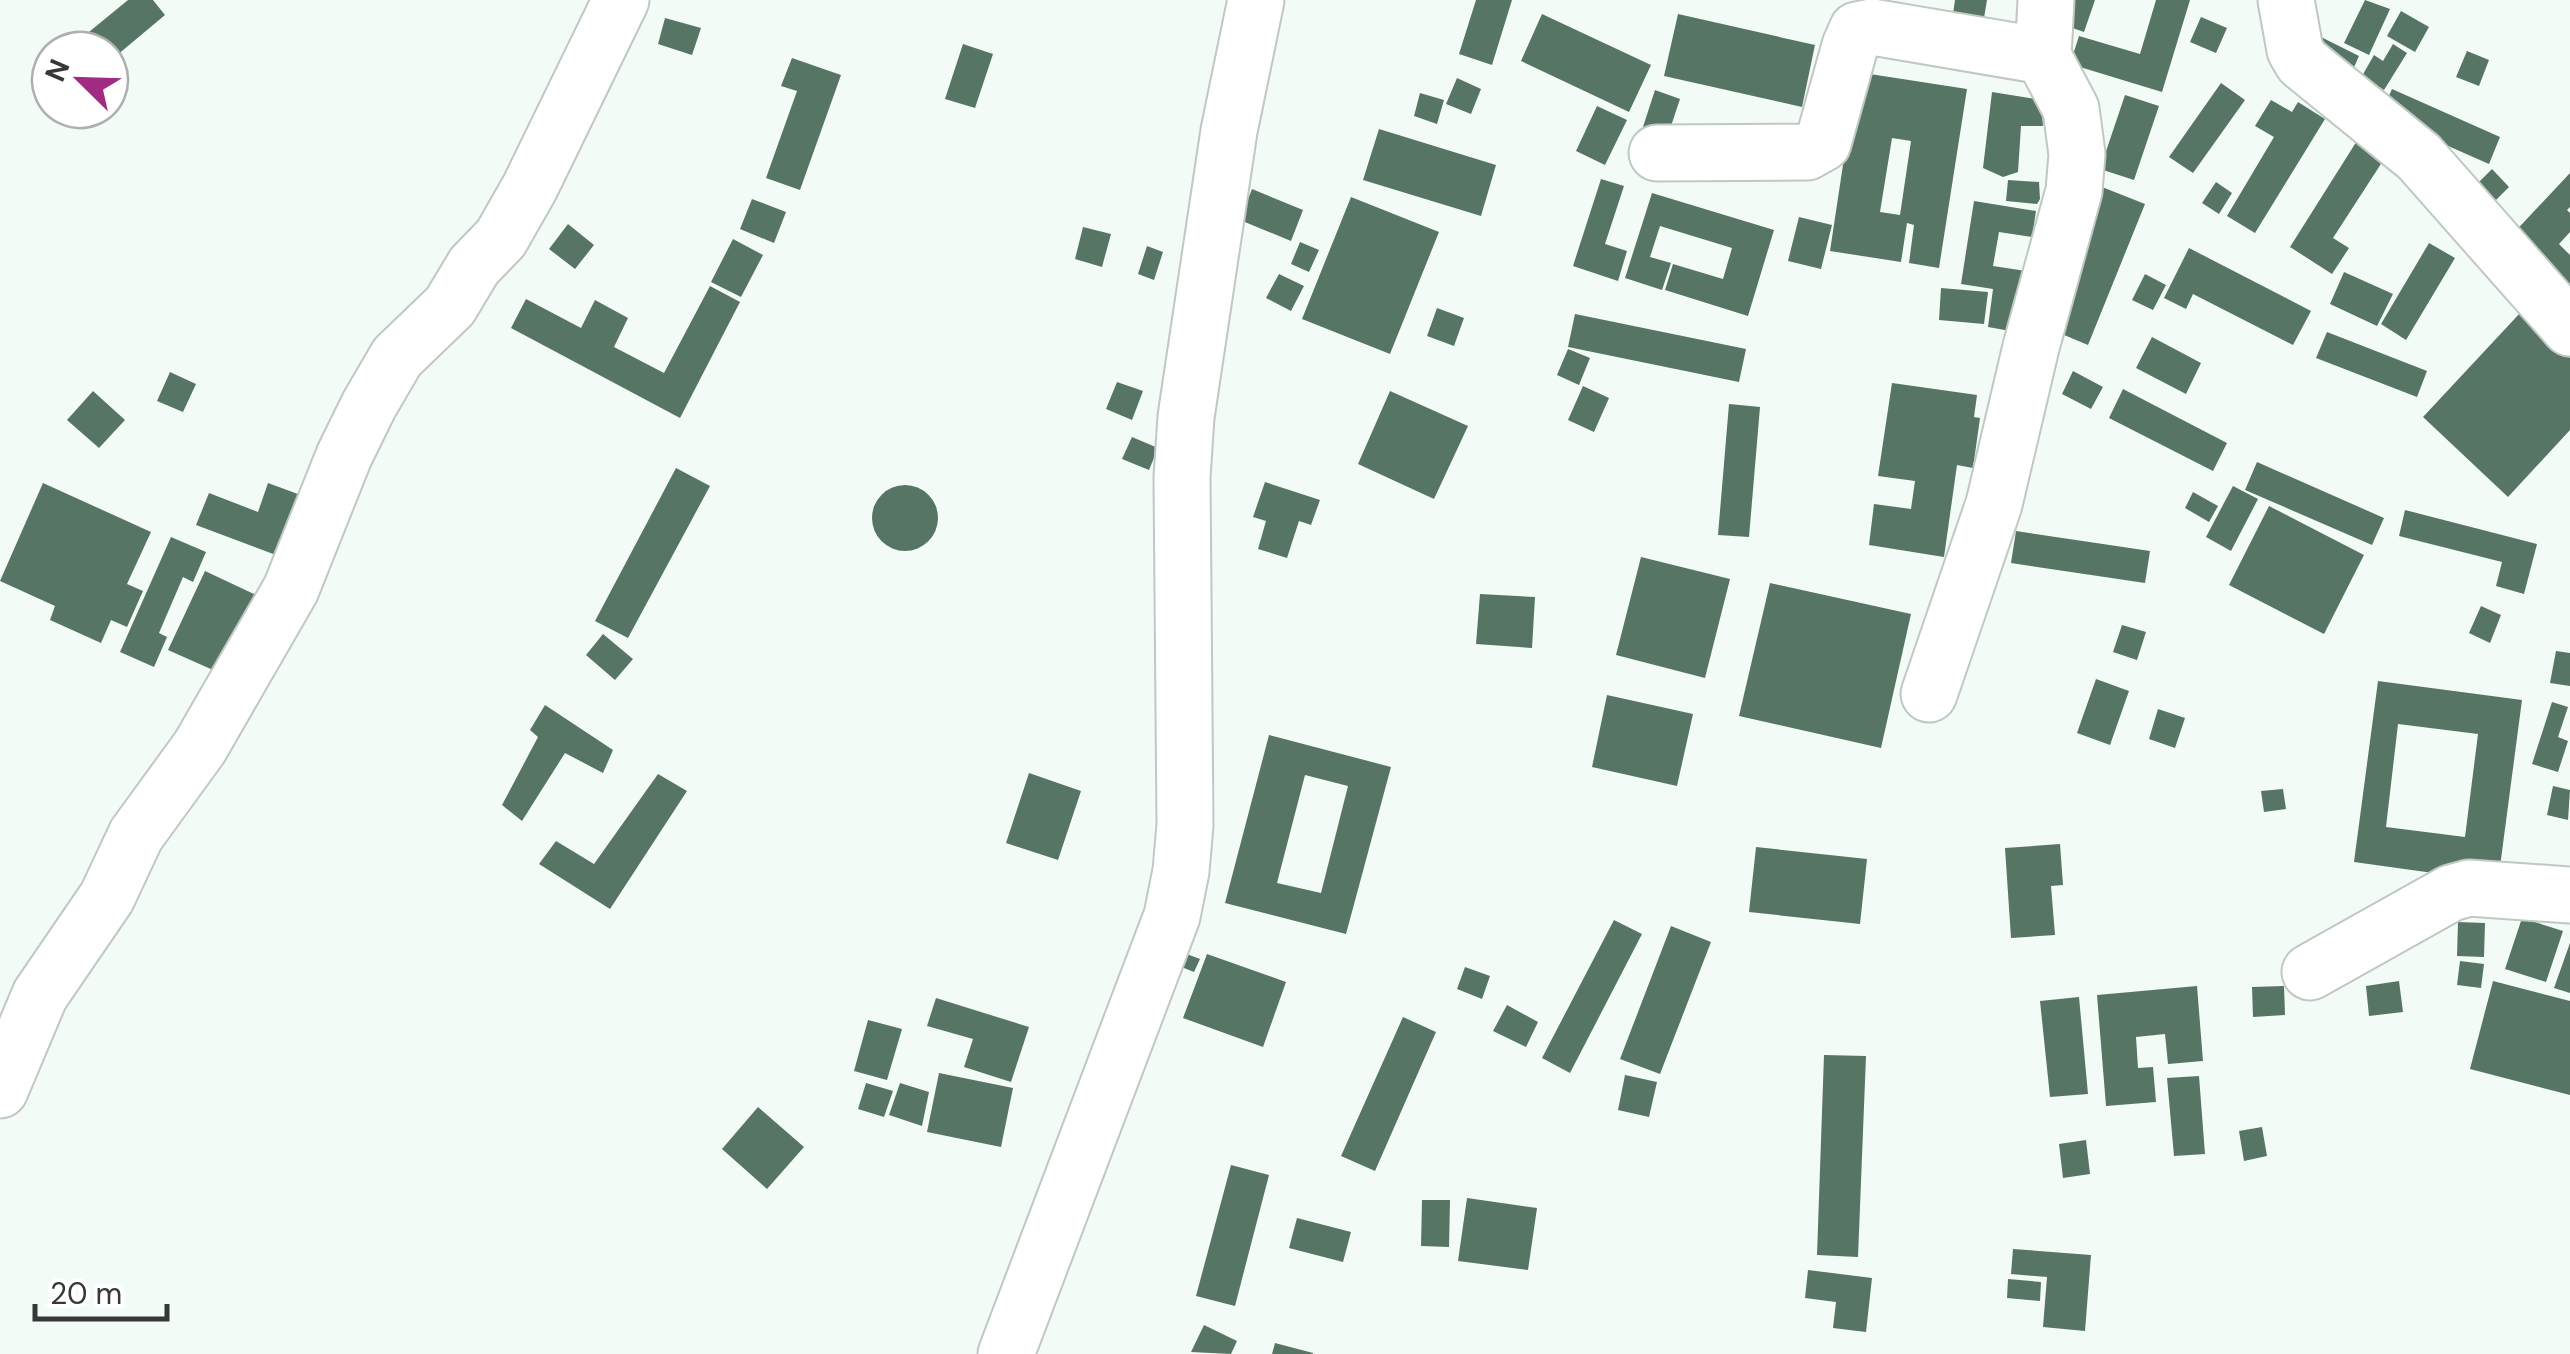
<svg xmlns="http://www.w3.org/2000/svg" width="2570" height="1354" viewBox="0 0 2570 1354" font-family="'DM Sans',sans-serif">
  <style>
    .building { fill: #567564; fill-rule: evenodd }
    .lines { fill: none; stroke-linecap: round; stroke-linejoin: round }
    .minor-casing { stroke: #c0c8c3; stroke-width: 59 }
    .minor { stroke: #fff; stroke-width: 55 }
  </style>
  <rect width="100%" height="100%" fill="#f3fbf6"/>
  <!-- building -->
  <path class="building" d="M128,0H153L165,15L110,61V50H67Z
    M1476,0H1512L1492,65L1459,54Z
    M1955,0H1987L1984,18L1953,14Z
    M2062,0H2095L2084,32L2055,22Z
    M2156,0H2190L2162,92L2070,64L2079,36L2140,54Z
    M2365,0L2390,9L2369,55L2344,43Z
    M2401,11L2429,27L2415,52L2387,36Z
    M1542,14L1651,65L1629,112L1521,61Z
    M1678,14L1815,45L1802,107L1664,76Z
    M2201,17L2227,28L2216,53L2190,42Z
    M665,18L701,28L692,55L658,44Z
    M2319,36L2359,56L2351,74L2310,55Z
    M963,44L993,54L975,108L945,99Z
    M2393,44L2407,53L2384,90L2362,76L2374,55L2383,61Z
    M2467,51L2489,60L2479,86L2456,77Z
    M792,58L841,75L800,190L766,178L797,91L781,86Z
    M1857,72L1967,89L1939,268L1909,263L1914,225L1907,223L1901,262L1830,251ZM1892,138L1911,141L1900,215L1880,212Z
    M1457,78L1481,89L1471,114L1446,104Z
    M2221,83L2245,100L2193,173L2169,157Z
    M2392,89L2500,137L2489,164L2380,116Z
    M1655,90L1680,99L1667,138L1642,130Z
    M1992,92L2041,100L2043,126H2021L2018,172L2003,177L1983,168Z
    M1420,93L1444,100L1437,124L1414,116Z
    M2125,95L2159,106L2134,180L2100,169Z
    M2271,100L2292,112L2298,102L2325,119L2255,233L2227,216L2274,137L2255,126Z
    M1597,106L1627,120L1605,165L1576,151Z
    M1379,129L1496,165L1481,216L1363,180Z
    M2360,136L2388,153L2333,238L2349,248L2332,274L2290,247Z
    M2492,169L2509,187L2482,214L2464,197Z
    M2570,173V207L2567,210L2570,213V232L2559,244L2570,255V296L2509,238Z
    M1601,179L1624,186L1605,244L1627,251L1618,281L1573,266Z
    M2008,180L2039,182L2040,199L2037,204L2006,201Z
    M2216,182L2232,193L2219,214L2202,203Z
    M2102,187L2145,204L2088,345L2045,327Z
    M1252,189L1303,210L1291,241L1240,220Z
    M1652,193L1774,230L1748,316L1665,290L1673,264L1723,279L1732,248L1660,226L1650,257L1671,263L1662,290L1625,278Z
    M1351,197L1439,232L1390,354L1302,319Z
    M752,199L786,212L774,243L740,229Z
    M1974,201L2036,211L2032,237L1999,232L1993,266L2026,271L2016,332L1988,327L1993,289L1961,284Z
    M1799,217L1832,225L1821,269L1788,261Z
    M568,224L594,245L575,269L549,249Z
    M1083,227L1111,234L1102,267L1075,259Z
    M733,239L763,255L741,297L711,282Z
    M1300,242L1319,250L1309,272L1291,264Z
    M2429,243L2455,258L2406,340L2381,324Z
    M1147,246L1163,252L1154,280L1138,274Z
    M2189,248L2311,311L2293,345L2193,294L2186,309L2164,298Z
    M2344,272L2393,294L2377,326L2330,304Z
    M1279,274L1304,286L1291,311L1266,298Z
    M2145,274L2166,285L2153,310L2132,300Z
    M710,286L740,302L680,418L511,328L526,299L581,328L595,300L628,318L614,347L664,373Z
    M1941,288L1988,292L1984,324L1939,320Z
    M1437,308L1464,318L1454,346L1427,336Z
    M2521,312L2570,358V430L2508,497L2423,417Z
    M1575,314L1746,349L1739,382L1568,347Z
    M2327,332L2427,371L2417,397L2316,358Z
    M2152,337L2201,363L2186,394L2136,368Z
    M1568,349L1590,358L1579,385L1557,375Z
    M2073,371L2103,387L2091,409L2062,394Z
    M170,372L196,384L183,412L157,401Z
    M1117,382L1143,391L1132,420L1106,409Z
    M1892,383L1977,395L1974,417L1980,418L1973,468L1957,465L1944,557L1869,545L1874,504L1911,509L1915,481L1878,476Z
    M1583,386L1609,398L1594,432L1568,420Z
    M2123,389L2227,443L2213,471L2109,418Z
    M93,391L125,420L99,448L67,420Z
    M1390,391L1468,426L1434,499L1358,464Z
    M1729,404L1760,407L1749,537L1718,535Z
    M1132,437L1158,448L1149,470L1122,459Z
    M2257,462L2384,518L2372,545L2245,490Z
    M676,468L710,486L628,638L595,621Z
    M1265,482L1320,500L1311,525L1299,521L1287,558L1258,549L1266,521L1253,517Z
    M43,483L151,532L127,584L143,591L127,627L111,620L101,643L50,620L55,606L0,581Z
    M268,483L306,497L297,563L196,525L209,493L258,512Z
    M872 518a33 33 0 1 1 66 0a33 33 0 1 1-66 0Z
    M2233,486L2258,499L2231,551L2206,537Z
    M2193,492L2218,506L2209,522L2185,508Z
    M2269,506L2364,555L2324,634L2229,585Z
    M2405,510L2537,544L2524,594L2496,586L2502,562L2399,536Z
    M2016,531L2150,551L2145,583L2011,563Z
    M171,537L206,552L193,582L183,577L159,633L167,637L154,667L120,652Z
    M1641,557L1730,579L1705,678L1616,655Z
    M205,571L258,596L222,674L168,650Z
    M1770,583L1911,614L1881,748L1739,716Z
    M1480,594L1535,597L1532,648L1476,644Z
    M2481,606L2501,615L2490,643L2469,633Z
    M2122,625L2146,632L2137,660L2113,652Z
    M603,634L633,659L615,680L586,655Z
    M2556,651L2570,653V686L2550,683Z
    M2096,679L2129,691L2110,745L2077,733Z
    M2378,681L2522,700L2498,882L2354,862ZM2398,724L2478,734L2465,837L2386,827Z
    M1607,695L1693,714L1677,786L1592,767Z
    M2552,702L2568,707L2558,737L2568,741L2558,772L2532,764Z
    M545,705L613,750L603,773L565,753L522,821L502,805L538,737L530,730Z
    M2158,709L2185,718L2175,748L2149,739Z
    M1269,735L1391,767L1346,934L1225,903ZM1305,775L1348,786L1321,893L1277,883Z
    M1029,773L1081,791L1058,860L1006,843Z
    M658,774L687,791L610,909L539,864L556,841L594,864Z
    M2553,786L2570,790L2568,820L2547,815Z
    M2283,789L2286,809L2264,812L2261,791Z
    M2060,844L2063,885L2051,886L2055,935L2011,938L2005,848Z
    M1756,847L1867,859L1860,924L1749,912Z
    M2522,918L2563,931L2546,982L2505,969Z
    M1614,920L1642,934L1570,1073L1542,1058Z
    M2458,922L2485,923L2484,957L2457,956Z
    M1671,926L1711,942L1660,1074L1620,1059Z
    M2570,943V993L2554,988Z
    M1184,953L1200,959L1194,972L1179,966Z
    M1207,954L1286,982L1263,1047L1183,1018Z
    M2460,961L2484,964L2481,988L2457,985Z
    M1465,967L1490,976L1482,999L1457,989Z
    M2399,981L2403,1012L2369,1016L2366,986Z
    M2493,981L2570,1001V1095L2470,1069Z
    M2197,986L2203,1061L2168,1064L2165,1034L2136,1037L2138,1068L2153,1067L2156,1102L2106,1106L2097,995Z
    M2284,986L2285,1015L2253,1017L2252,987Z
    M2079,997L2088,1094L2050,1097L2040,1001Z
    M936,998L1029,1027L1011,1082L964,1067L973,1039L927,1026Z
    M1507,1005L1538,1022L1526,1047L1493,1031Z
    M1403,1017L1436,1032L1375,1171L1341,1156Z
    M868,1020L902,1029L887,1080L854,1071Z
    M1824,1055L1866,1056L1858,1257L1817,1255Z
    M939,1073L1013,1088L1001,1147L927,1132Z
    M1625,1075L1657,1082L1649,1117L1618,1110Z
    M2199,1076L2205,1154L2174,1156L2167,1078Z
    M866,1083L893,1091L884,1117L858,1109Z
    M900,1083L929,1092L922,1126L889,1115Z
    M758,1107L804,1147L767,1189L722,1149Z
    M2262,1127L2267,1156L2244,1161L2239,1131Z
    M2086,1140L2090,1174L2063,1178L2059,1144Z
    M1231,1165L1269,1175L1235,1306L1196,1296Z
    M1467,1198L1537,1208L1528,1270L1458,1261Z
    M1422,1200H1450L1449,1247L1421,1246Z
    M1297,1218L1351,1232L1343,1262L1289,1248Z
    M2013,1249L2091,1255L2085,1331L2043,1327L2047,1277L2011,1274Z
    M1808,1270L1872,1278L1866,1332L1833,1328L1836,1302L1805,1298Z
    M2008,1279L2041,1282L2040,1301L2007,1298Z
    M1204,1325L1237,1341L1231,1354L1191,1352Z
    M1275,1343L1313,1353V1354H1272Z"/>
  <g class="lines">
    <defs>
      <path id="minor" d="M2286,0L2295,50L2302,62L2419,157L2570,328
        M1657,153L1807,152L1823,143L1850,46L1857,30L1872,27L2043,56
        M1929,694L1994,504L2031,347L2074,191L2077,154L2071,109L2043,56L2046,0
        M2310,972L2451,893L2469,888L2570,895
        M0,1090L40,995L107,897L136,835L200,747L291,589L344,456L369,405L397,357L450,306L474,266L501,238L530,187L621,0
        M1006,1354L1172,916L1181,871L1185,825L1182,477L1186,417L1229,131L1256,0"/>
    </defs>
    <!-- minor casing -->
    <use href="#minor" class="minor-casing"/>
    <!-- minor -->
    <use href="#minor" class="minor"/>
  </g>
  <!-- north arrow -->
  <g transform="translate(80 80) rotate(293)"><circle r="48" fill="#ffffff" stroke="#aeafaf" stroke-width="2.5"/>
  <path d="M0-8L18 38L0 25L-18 38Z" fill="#a12b83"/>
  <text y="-15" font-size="28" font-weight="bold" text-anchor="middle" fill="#353836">N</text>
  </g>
  <!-- scale -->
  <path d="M35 1304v15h132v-15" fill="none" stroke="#353836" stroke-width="5"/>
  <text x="50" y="1304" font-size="30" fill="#353836" stroke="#ffffff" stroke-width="8" paint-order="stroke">20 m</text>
</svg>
